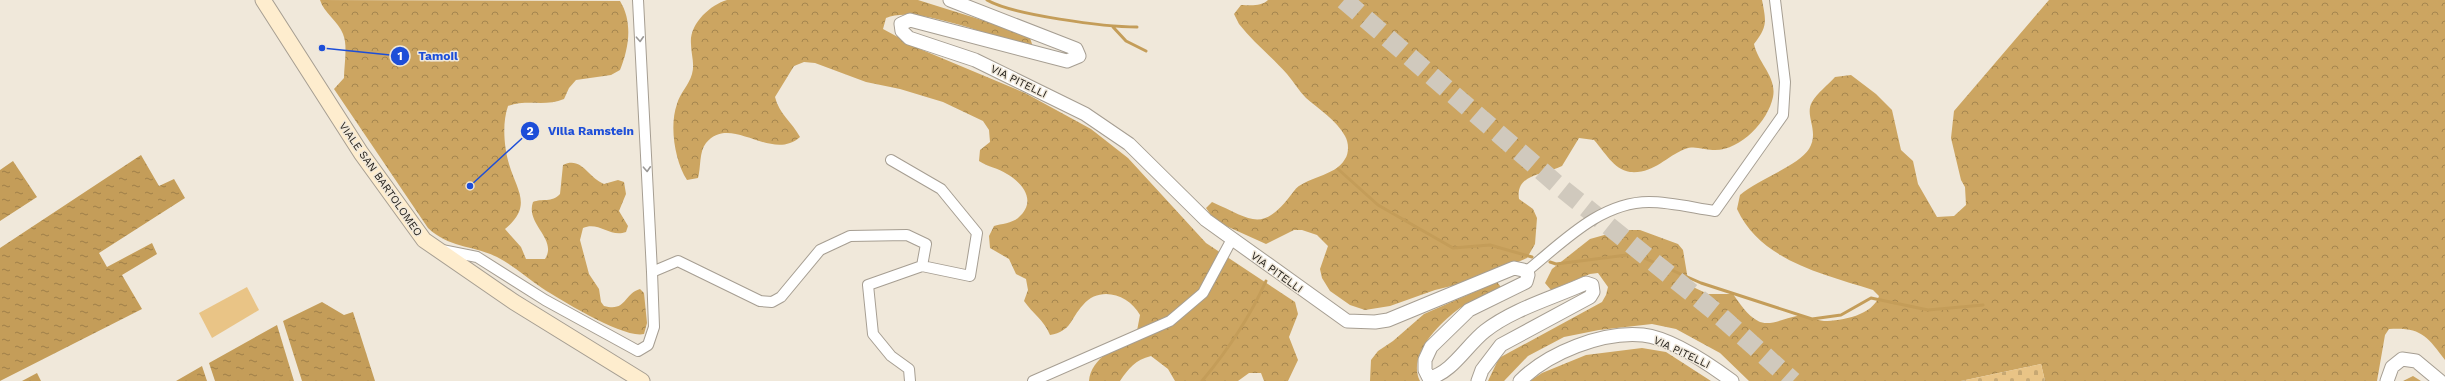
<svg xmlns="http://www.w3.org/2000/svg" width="2445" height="381" viewBox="0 0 2445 381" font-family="'Work Sans',sans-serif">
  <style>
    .forest { fill: url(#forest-crowns) }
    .cemetery { fill: url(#cemetery-stones) }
    .garden { fill: #e9c486 }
    .water { fill: url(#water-ripples) }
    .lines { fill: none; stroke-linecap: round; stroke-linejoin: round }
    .stream { stroke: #c49d59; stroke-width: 3 }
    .motorway-tunnel { stroke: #d0c9bd; stroke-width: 19; stroke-dasharray: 19 10; stroke-linecap: butt }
    .minor-casing { stroke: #a69e92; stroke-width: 12 }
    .tertiary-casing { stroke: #a69e92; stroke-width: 15 }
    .secondary-casing { stroke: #a69e92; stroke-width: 17 }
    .minor { stroke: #fff; stroke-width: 10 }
    .tertiary { stroke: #fff; stroke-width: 13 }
    .secondary { stroke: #feedce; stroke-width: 15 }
    .oneway { stroke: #9a9896 }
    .labels { text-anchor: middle; stroke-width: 3; stroke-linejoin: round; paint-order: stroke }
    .street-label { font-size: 11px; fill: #1e1b16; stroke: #f0e8da }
    .leader { fill: none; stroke: #1d4ed8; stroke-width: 1.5 }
    .callout-dot { fill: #1d4ed8; stroke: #f0e8da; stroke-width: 1.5 }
    .mark-label { font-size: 12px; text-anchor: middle; font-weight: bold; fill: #fff }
    .callout-label { font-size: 12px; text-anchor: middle; font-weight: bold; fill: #1d4ed8; stroke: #f0e8da; stroke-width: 3; stroke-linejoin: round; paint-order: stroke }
  </style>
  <defs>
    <pattern id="forest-crowns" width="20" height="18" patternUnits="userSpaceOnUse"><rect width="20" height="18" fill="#cca561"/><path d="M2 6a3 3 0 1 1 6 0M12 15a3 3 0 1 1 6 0" fill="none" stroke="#a5864f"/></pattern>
    <pattern id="cemetery-stones" width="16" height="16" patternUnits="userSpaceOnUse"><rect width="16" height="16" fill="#e9c486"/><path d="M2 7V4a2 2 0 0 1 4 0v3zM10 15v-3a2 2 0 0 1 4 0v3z" fill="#c7a873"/></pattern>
    <pattern id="water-ripples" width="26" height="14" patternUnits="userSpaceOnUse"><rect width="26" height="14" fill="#c49d59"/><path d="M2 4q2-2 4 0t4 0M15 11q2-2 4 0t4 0" fill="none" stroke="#9f7f49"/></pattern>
  </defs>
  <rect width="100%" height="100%" fill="#f0e8da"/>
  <!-- forest -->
  <path class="forest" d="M320,0L620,1C633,22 629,48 620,70L611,75L576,80L569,88L564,99C546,107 527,99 508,106C502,123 504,147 509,164C517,191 533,206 505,229L521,247L526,259H545C558,239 525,224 533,202C542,198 552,203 560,194L563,165C582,156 588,178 604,184L618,180L624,182L626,194L619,211L628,226L626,232C610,238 599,221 583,228L580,240L589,274L599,289L601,302L604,306C627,312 623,294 640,289L644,293L647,323L644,334C624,339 561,300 542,288C527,278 514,266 497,257C472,245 449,248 428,228L334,89L344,78C344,65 348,46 343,34C338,21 324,13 320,0Z
    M727,0H918L985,21L1030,38L1033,47C996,39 918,4 886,18L883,29L920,49L1025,93L1091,129L1128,158L1206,243L1295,302L1298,314L1289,337L1298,360L1288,381H1264L1261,373H1249L1238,381H1175L1168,369L1151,356C1135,360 1129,368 1120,381H1089C1091,357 1118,347 1136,336L1140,315C1129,295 1100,285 1083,305C1070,319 1072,331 1050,335C1044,320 1033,314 1024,301L1028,290L1026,279L1016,274L1009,259L990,248L989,236L994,226C1001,224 1012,223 1018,218C1037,202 1024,184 1007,174C998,168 988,167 979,161L980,150L990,142L989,130L983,121L943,102L900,89L866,82L815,63L804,62L794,66L775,97C779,114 792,122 800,137C771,163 731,113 706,143C699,151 701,168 698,178L687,180C675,162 669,126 677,104C680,93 689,85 692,74C695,64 691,54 691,44C689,24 710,5 727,0Z
    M1268,0H1762C1766,21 1768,26 1754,44C1758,63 1777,77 1773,97C1768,121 1741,150 1715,150C1705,151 1696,145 1685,149C1665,157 1654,174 1630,172C1613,169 1605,152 1594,140L1579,138L1562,166C1545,175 1515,173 1519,199L1533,209L1537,218L1535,244L1527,258L1476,280L1435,290L1390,306L1365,310L1350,305L1330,291L1322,278L1320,269L1328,246L1317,235L1302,230H1294L1266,244L1215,221L1206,208L1212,202C1253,220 1262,234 1294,191C1304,177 1335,177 1345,159C1349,153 1349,143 1345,136C1337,121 1319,109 1306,98C1299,91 1294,82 1287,74C1272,57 1253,42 1239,24L1234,14L1241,5C1249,5 1261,7 1268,0Z
    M2049,0H2445V360C2427,336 2421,327 2389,329L2385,335L2377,381H2045L2041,364L1961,381H1749L1720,353L1676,329L1652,324L1599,330L1564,337L1528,356L1504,381H1488L1499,358L1602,302L1606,295L1608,287L1598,273L1590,274L1551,290L1545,283L1552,269L1590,239L1622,230H1640L1678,244L1683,250L1688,280L1693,287L1708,294H1733C1740,304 1747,315 1758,321C1769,327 1785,318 1797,316C1805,315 1815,320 1824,321C1842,321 1873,315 1879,296L1873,290C1823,274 1761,261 1737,209L1740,195C1757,180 1798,166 1809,149C1820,131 1804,116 1812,102C1817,93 1828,85 1835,77L1851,75L1876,94L1892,110L1901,150L1913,161L1918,184L1937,217L1954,216L1966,205L1965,187L1961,180L1951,138L1954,111Z
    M1497,282L1501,287L1497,290C1484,297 1467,302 1456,311C1438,325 1407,356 1420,381H1370L1371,360L1378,351L1393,341L1424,314Z
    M1642,348L1666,352L1711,381H1530L1542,373L1586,355Z
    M2413,376L2421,381H2403Z"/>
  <!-- cemetery -->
  <path class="cemetery" d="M2041,364L2045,381H1961Z"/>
  <!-- garden -->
  <path class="garden" d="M247,287L259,310L212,338L199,313Z"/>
  <!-- water -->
  <path class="water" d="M141,155L159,186L174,179L185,198L99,253L107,267L152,243L157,254L122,275L142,309L0,381V248Z
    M13,161L37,197L0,221V170Z
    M322,302L344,315L353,312L375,381H302L283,321Z
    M277,325L294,381H215L209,363Z
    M202,366L207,381H176Z
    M37,373L41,381H22Z"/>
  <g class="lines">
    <!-- stream -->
    <path class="stream" d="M987,0C1012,15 1106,27 1137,27
      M1113,27L1126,41L1146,51
      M1338,169L1378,205L1453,248L1490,245L1532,257
      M1550,262L1556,264L1635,254L1701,283L1812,319L1841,315L1871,298L1928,310L1983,305
      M1202,381C1228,350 1249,319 1266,281"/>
    <!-- motorway-tunnel -->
    <path class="motorway-tunnel" d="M1344,0L1559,186L1718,314L1793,381"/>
    <defs>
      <path id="minor" d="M638,0L652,272
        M891,160L941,189L977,233L970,276L922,266
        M442,250L477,257L545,300L638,351L648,345L654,327L652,272L678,261L760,301L772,302L781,297L820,250L850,236L907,235L926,244L922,266L868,285L873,334L891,356L909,369L910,381
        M1527,271C1562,243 1600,202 1649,202C1671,202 1694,208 1715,211L1783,115L1785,82L1775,0
        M1033,381L1170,321L1203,293L1232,239"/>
      <path id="tertiary" d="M950,0L1076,49L1079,56L1067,61L910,20L901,24L902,31L909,38L975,60L1085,114L1129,144L1206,220L1347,321L1375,322L1388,320L1514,268L1527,271L1528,275L1526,282L1469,310L1431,347L1425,360V370L1429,378C1452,373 1467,345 1485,331C1513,309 1553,298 1586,283L1592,285L1593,292L1590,297L1501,345L1482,370L1478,381
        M1520,381C1548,353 1602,331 1643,335C1671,338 1709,364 1732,381
        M2387,381L2392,367L2402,359L2416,361L2440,381"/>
      <path id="secondary" d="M263,0L361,153L424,240L514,302L642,381"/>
    </defs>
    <!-- minor casing -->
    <use href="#minor" class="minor-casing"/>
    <!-- tertiary casing -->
    <use href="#tertiary" class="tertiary-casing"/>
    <!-- secondary casing -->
    <use href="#secondary" class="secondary-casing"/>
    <!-- minor -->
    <use href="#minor" class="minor"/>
    <!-- tertiary -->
    <use href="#tertiary" class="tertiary"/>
    <!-- secondary -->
    <use href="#secondary" class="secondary"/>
  </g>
  <!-- one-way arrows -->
  <defs><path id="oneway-chevron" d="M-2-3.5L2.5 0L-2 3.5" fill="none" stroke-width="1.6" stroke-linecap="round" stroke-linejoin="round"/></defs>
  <g class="oneway">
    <use href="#oneway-chevron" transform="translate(640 39) rotate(87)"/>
    <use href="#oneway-chevron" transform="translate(647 169) rotate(87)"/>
  </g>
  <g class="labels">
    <!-- street labels -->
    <g class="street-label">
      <text transform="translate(1019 81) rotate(26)" y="4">VIA PITELLI</text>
      <text transform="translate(381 179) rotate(55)" y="4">VIALE SAN BARTOLOMEO</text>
      <text transform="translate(1277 272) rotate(36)" y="4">VIA PITELLI</text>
      <text transform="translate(1682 352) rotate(25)" y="4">VIA PITELLI</text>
    </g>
  </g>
  <!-- callouts -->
  <path class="leader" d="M322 48L400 56M470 186L530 131"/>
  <g class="callout-dot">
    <circle cx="322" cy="48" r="4"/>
    <circle cx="470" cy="186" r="4"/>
    <circle cx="400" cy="56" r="10"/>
    <circle cx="530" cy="131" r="10"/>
  </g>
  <g class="mark-label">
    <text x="400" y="60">1</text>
    <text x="530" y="135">2</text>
  </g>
  <g class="callout-label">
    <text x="438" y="60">Tamoil</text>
    <text x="591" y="135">Villa Ramstein</text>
  </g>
</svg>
